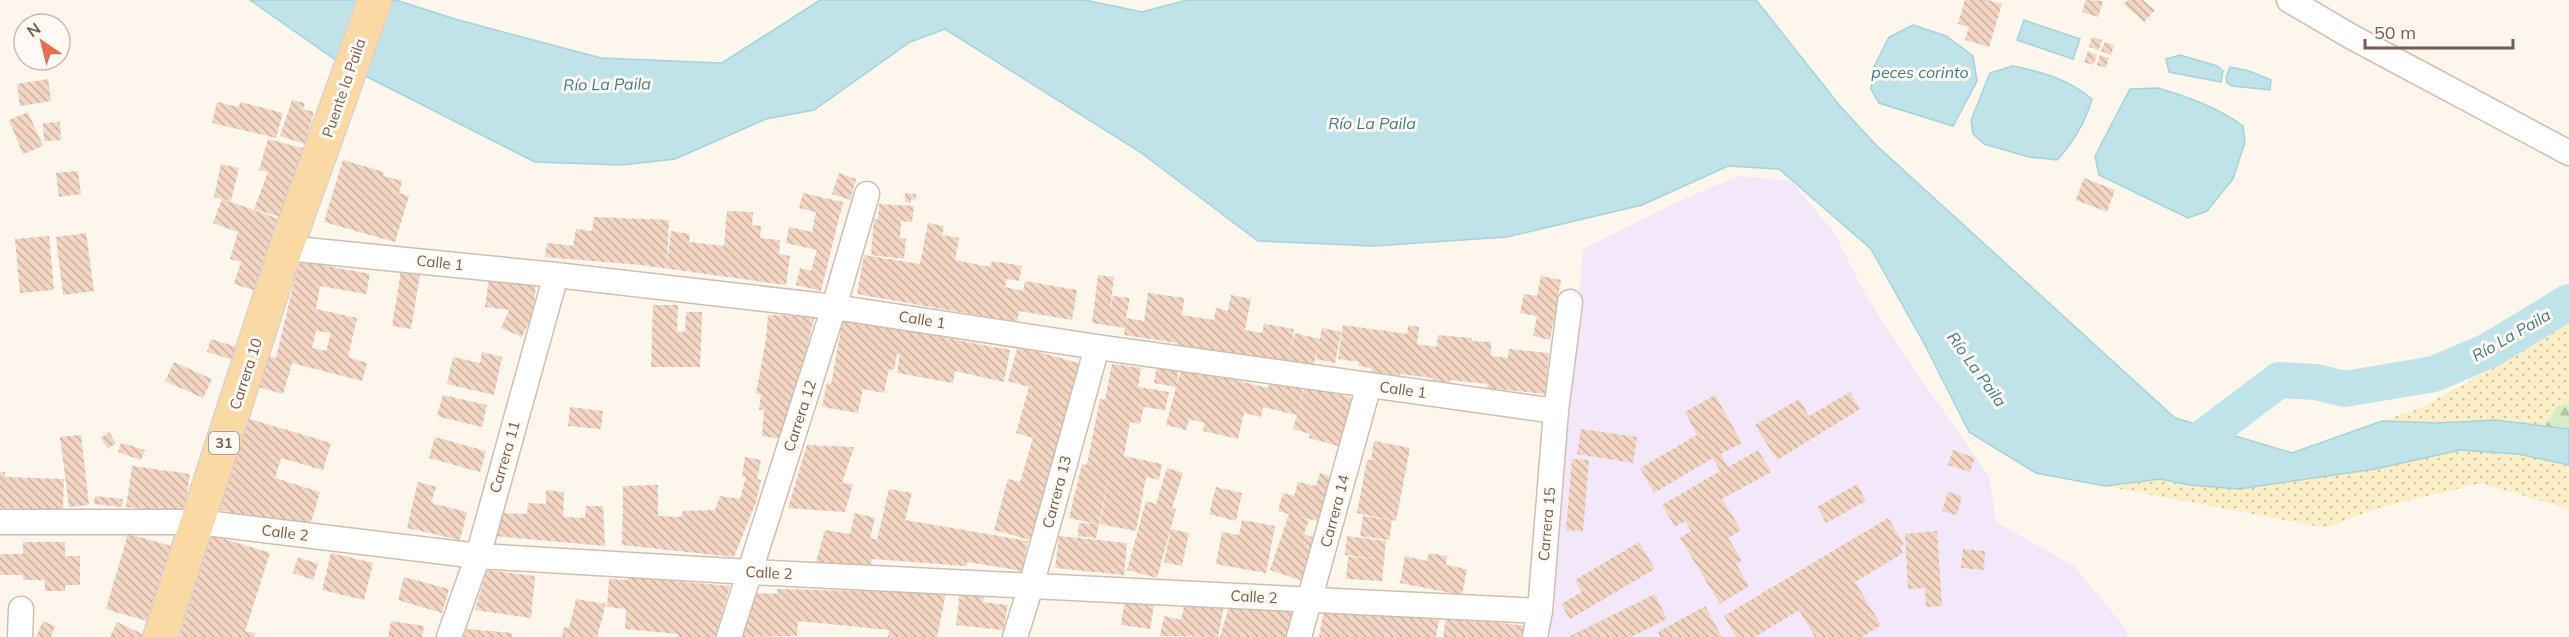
<svg xmlns="http://www.w3.org/2000/svg" width="2569" height="637" viewBox="0 0 2569 637" font-family="Mulish,sans-serif">
  <style>
    .education { fill: #f3e8fa }
    .forest { fill: url(#forest-firs) }
    .sand { fill: url(#sand-dots) }
    .water { fill: #bfe3e8; stroke: #a5d3da; stroke-width: 1.5 }
    .lines { fill: none; stroke-linecap: round; stroke-linejoin: round }
    .river { stroke: #bfe3e8; stroke-width: 36 }
    .building { fill: url(#building-back-hatch); fill-rule: evenodd }
    .street-casing { stroke: #d1beb0; stroke-width: 27 }
    .primary-casing { stroke: #dad1cd; stroke-width: 36 }
    .street { stroke: #fff; stroke-width: 24 }
    .primary { stroke: #fbd9a5; stroke-width: 33 }
    .labels { text-anchor: middle; stroke-width: 6; stroke-linejoin: round; paint-order: stroke }
    .shield { fill: #fffaf3; stroke: #a28b7f; stroke-width: 1.5 }
    .shield-label { font-size: 14px; font-weight: bold; fill: #7a5c4d }
    .street-label { font-size: 15px; fill: #7a5c4d; stroke: #fffaf3 }
    .water-label { font-size: 16px; font-style: italic; fill: #437c86; stroke: #fffaf3 }
  </style>
  <defs>
    <pattern id="forest-firs" width="22" height="20" patternUnits="userSpaceOnUse" patternTransform="scale(1.5)"><rect width="22" height="20" fill="#d8ecc9"/><path d="M5 1l3.5 6h-7zM16 11l3.5 6h-7z" fill="#b4c2a5"/></pattern>
    <pattern id="sand-dots" width="8" height="8" patternUnits="userSpaceOnUse" patternTransform="scale(1.5)"><rect width="8" height="8" fill="#fcefc7"/><path d="M2 2h.1M6 6h.1" fill="none" stroke="#d1c5a4" stroke-width="1.8" stroke-linecap="round"/></pattern>
    <pattern id="building-back-hatch" width="6" height="6" patternUnits="userSpaceOnUse" patternTransform="scale(1.5)"><rect width="6" height="6" fill="#f3d5c3"/><path d="M-1 5l2 2M0 0l6 6M5-1l2 2" fill="none" stroke="#cab0a1"/></pattern>
  </defs>
  <rect width="100%" height="100%" fill="#fdf6ec"/>
  <!-- education -->
  <path class="education" d="M1739,176L1791,181L1834,232L1864,292L1904,355L1989,476L1996,522L2074,566L2126,629L2128,637H1550L1583,249L1677,202Z"/>
  <!-- forest -->
  <path class="forest" d="M2569,403V429L2545,426L2557,406Z"/>
  <!-- sand -->
  <path class="sand" d="M2569,316V403L2557,406L2545,426L2496,420L2438,423L2382,421L2418,409L2517,355Z
    M2460,450L2518,454L2569,465V509L2481,483L2379,508L2326,528L2105,486L2160,479L2190,485L2422,458Z"/>
  <!-- water -->
  <path class="water" d="M250,0H396L455,19L601,58L722,63L820,0H1085L1142,12L1187,0H1756L1840,106L1876,145L2175,418L2292,453L2382,421L2438,423L2496,420L2569,429V465L2518,454L2460,450L2375,469L2239,489L2190,485L2160,479L2105,486L2036,473L1969,432L1925,345L1871,249L1779,169L1728,166L1642,205L1507,237L1373,246L1258,241L1140,152L945,29L910,42L814,110L766,119L675,159L622,165L535,162L340,63Z
    M2024,20L2080,39L2073,59L2017,40Z
    M1913,25L1946,36L1973,56L1977,81L1953,126L1879,103L1871,89L1874,67L1889,37Z
    M2180,55L2217,66L2223,71L2221,82L2169,72L2166,59Z
    M2013,66C2042,72 2068,79 2092,99C2085,123 2074,142 2057,160L2029,157L1984,144L1973,134L1971,120L1990,73Z
    M2230,67L2249,71L2271,80L2270,90L2232,86L2227,83L2226,77Z
    M2158,88C2188,97 2217,107 2243,126L2245,142L2233,179L2207,211L2188,218L2099,175L2095,156L2130,89Z"/>
  <g class="lines">
    <!-- river -->
    <path class="river" d="M2173,460L2279,380L2316,382L2345,389L2434,374L2490,350L2569,302"/>
  </g>
  <!-- building -->
  <path class="building" d="M1965,0H1988L2002,4L1989,47L1965,40L1969,27L1958,24Z
    M2086,0L2103,1L2098,17L2082,12Z
    M2128,0H2143L2155,10L2144,22L2124,4Z
    M2092,37L2102,40L2099,50L2089,47Z
    M2105,42L2114,45L2111,55L2101,51Z
    M2088,51L2097,55L2093,65L2084,62Z
    M2100,55L2109,58L2106,68L2097,65Z
    M48,79L51,101L20,106L17,84Z
    M292,100L305,103L303,109L314,112L305,144L280,136Z
    M217,102L239,107L240,102L283,113L276,138L212,123Z
    M28,112L43,146L23,154L9,120Z
    M60,122L61,140L44,141L43,123Z
    M268,139L305,149L283,218L254,209L268,172L259,170Z
    M343,160L384,172L383,176L402,181L399,193L409,196L395,242L324,222Z
    M221,164L239,168L231,201L222,199L285,221L259,292L234,284L241,262L230,259L238,232L213,223L222,199L214,197Z
    M78,171L81,194L59,197L56,173Z
    M839,173L856,179L850,200L832,194Z
    M2084,178L2115,190L2107,212L2076,200Z
    M803,193L843,202L821,291L796,285L800,268L811,271L817,250L786,243L789,227L812,232L816,212L799,208Z
    M905,193L916,194V200L911,199V203L905,202Z
    M879,204L914,206L912,222L901,221L900,238L906,239L904,259L871,255L874,219L878,220Z
    M727,211L753,212L752,225L761,226L760,238L780,240L779,254L790,256L786,285L641,265L545,257L547,243L573,246L576,229L592,231L594,217L669,220L667,264L671,231L690,234L689,242L724,246Z
    M928,223L944,226L942,235L959,238L955,260L990,267L992,261L1022,266L1019,281L1007,279L1005,287L1023,291L1025,281L1077,290L1072,320L1019,311L1017,322L857,294L864,255L920,264Z
    M86,233L94,291L63,295L56,237Z
    M49,236L54,290L20,293L15,239Z
    M299,261L370,274L366,294L320,286L316,309L357,318L348,357L367,363L362,381L292,363L283,394L258,387L267,355L276,358ZM316,331L331,333L326,351L312,348Z
    M401,271L420,274L411,329L392,326Z
    M1098,275L1114,277L1110,312L1113,296L1130,298L1126,318L1144,321L1148,293L1184,298L1182,315L1214,320L1216,308L1228,311L1231,295L1251,299L1245,330L1262,333L1264,324L1294,329L1291,351L1295,333L1320,339L1322,328L1341,332L1335,363L1316,359L1317,349L1313,367L1288,361L1287,366L1177,346V343L1124,335L1125,328L1092,323Z
    M1541,276L1561,280L1550,340L1533,336L1537,316L1520,313L1524,294L1537,296Z
    M489,279L536,285L533,313L522,337L501,328L509,310L485,307Z
    M653,305H678L677,331L685,332L686,312H702L700,367H651Z
    M768,315L815,316L783,439L762,436L764,410H759L761,394H756L766,339Z
    M843,319L1010,350L1004,382L955,371L953,383L897,373L900,354H897L894,370L889,369L884,393L863,389L858,413L822,407L827,383L831,384Z
    M1343,325L1407,334L1408,325L1419,327L1417,344L1437,347L1438,335L1472,338V341L1491,342V356L1508,358L1509,349L1549,353L1545,394L1487,388L1488,384L1450,380V387L1432,386L1433,378L1400,374L1399,379L1370,375L1372,368L1358,366L1359,362L1338,359Z
    M211,339L237,347L234,360L207,352Z
    M1018,346L1085,365L1034,541L994,530L1008,479L1020,482L1033,438L1016,433L1029,387L1008,381Z
    M482,352L502,357L494,395L447,384L453,357L480,363Z
    M174,362L212,379L203,398L165,381Z
    M1157,363L1179,367L1176,386L1182,367L1268,388L1270,381L1303,389L1299,408L1305,385L1359,400L1345,448L1309,438L1310,434L1293,429L1297,415L1263,407L1261,417L1244,413L1238,439L1203,431L1205,423L1189,419L1186,430L1166,425L1176,387L1154,383Z
    M1112,364L1141,368L1138,387L1169,392L1165,410L1144,407L1140,424L1130,422L1124,456L1162,464L1159,480L1146,477L1136,531L1100,524L1108,480L1096,538L1078,536L1079,523L1097,524L1069,518L1082,464L1087,465L1100,399L1105,400Z
    M1850,392L1860,409L1777,460L1755,425L1799,399L1809,416Z
    M443,395L487,405L482,427L437,416Z
    M1715,395L1742,443L1721,454L1728,467L1758,450L1771,472L1722,499L1741,530L1728,538L1742,560L1736,564L1749,586L1720,604L1680,538L1691,531L1685,521L1675,527L1662,505L1720,471L1713,458L1654,493L1640,468L1697,435L1685,412Z
    M570,407L603,411L601,429L568,426Z
    M243,417L331,443L323,470L281,458L275,478L320,492L307,536L215,508Z
    M1581,429L1637,437L1633,463L1577,454Z
    M109,432L116,443L108,449L101,438Z
    M81,435L89,505L69,507L60,437Z
    M435,437L486,451L480,472L429,458Z
    M1374,441L1410,448L1396,521L1392,520L1389,540L1360,536L1363,516L1390,520L1357,513L1367,460H1371Z
    M121,443L145,450L141,460L118,452Z
    M807,445L854,447L842,483L853,484L845,512L788,508Z
    M1953,450L1975,458L1970,472L1948,465Z
    M745,457L761,460L757,479L761,480L756,502L734,557L622,545L623,486L658,485V516L682,517L683,511L715,510L720,496L740,499L746,477L742,476Z
    M1572,459L1589,460L1583,531L1566,530Z
    M132,466L190,474L184,515L126,507Z
    M1167,468L1183,473L1172,508L1176,509L1157,578L1127,570L1146,501L1156,504Z
    M0,472H5V477L64,479L63,510L0,508Z
    M1320,473L1333,477L1322,522L1295,516L1309,520L1304,534L1317,539L1303,581L1270,570L1289,514L1278,511L1283,493L1294,496L1298,482L1316,486Z
    M418,482L436,487L431,503L467,512L460,540L407,528Z
    M1857,484L1866,501L1826,523L1817,507Z
    M1216,487L1242,493L1236,521L1209,514Z
    M889,489L912,493L905,520L1028,541L1022,571L967,562L966,566L872,559L871,565L816,562L825,530L850,534L855,513L875,518L870,538L877,540Z
    M546,490L564,492L563,517L585,518L586,506H603L605,546L495,536L503,513L527,514L528,503L546,504Z
    M1948,492L1962,496L1957,515L1942,511Z
    M95,496L123,499L122,507L94,504Z
    M1888,518L1904,544L1900,547L1903,553L1855,582L1881,625L1862,637H1815L1799,610L1755,637H1736L1724,616Z
    M1242,520L1275,526L1266,573L1216,564L1222,532L1239,535Z
    M1171,529L1189,533L1182,566L1164,562Z
    M1937,531L1942,606L1926,607L1925,588L1908,589L1905,534Z
    M128,534L175,547L153,623L106,609Z
    M211,535L270,553L245,631L255,633L254,637H179Z
    M1059,536L1127,543L1124,575L1055,568Z
    M1347,536L1386,541L1382,581L1346,579L1348,557L1376,559L1345,555Z
    M23,542H65V556H80V585H65V591H45V580H23V575H0V554H23Z
    M1639,542L1655,569L1570,619L1561,604L1582,592L1575,580Z
    M1963,549L1985,551L1984,570L1961,568Z
    M331,553L373,563L364,600L322,590Z
    M1429,553L1447,556L1446,565L1467,569L1462,595L1400,583L1405,556L1427,561Z
    M298,557L318,564L313,580L293,573Z
    M487,570L535,576L531,618L475,610Z
    M404,577L449,589L442,613L398,600Z
    M628,577L730,586L715,637H678V634L625,629L626,609L607,607L609,579L628,580Z
    M777,589L946,593L937,637H888L889,630L798,621L797,636L742,637L756,593L777,594Z
    M960,592L984,595L983,602L1008,605L1003,630L956,625Z
    M1126,593L1155,598L1150,629L1121,625Z
    M1655,594L1667,619L1631,637H1568Z
    M1186,597L1224,605L1218,637L1160,636L1164,616L1181,620Z
    M576,599L606,604L597,637H562L564,627L569,628Z
    M1231,600L1293,609L1285,637H1220Z
    M1325,604L1439,620L1436,637H1319Z
    M1705,606L1722,637H1660L1658,632Z
    M1446,616L1526,626L1525,637H1443Z
    M43,621L55,626L51,637H36Z
    M391,621L424,626L422,637H388Z
    M117,622L149,637H110Z
    M466,629L512,633V637H464Z"/>
  <g class="lines">
    <defs>
      <path id="street" d="M2289,0L2352,37L2569,153
        M286,248L556,275L834,307L1097,347L1556,411
        M0,522H198L478,556L750,572L1540,611
        M20,637L21,609
        M449,637L478,556L556,275
        M729,637L834,307L867,194
        M1015,637L1031,586L1097,347
        M1299,637L1369,385
        M1535,637L1540,611L1556,411L1570,302"/>
      <path id="primary" d="M160,637L286,248L375,0"/>
    </defs>
    <!-- street casing -->
    <use href="#street" class="street-casing"/>
    <!-- primary casing -->
    <use href="#primary" class="primary-casing"/>
    <!-- street -->
    <use href="#street" class="street"/>
    <!-- primary -->
    <use href="#primary" class="primary"/>
  </g>
  <g class="labels">
    <!-- shield labels -->
    <rect class="shield" x="209" y="432" width="30" height="22" rx="4.5"/>
    <g class="shield-label">
      <text x="224" y="448">31</text>
    </g>
    <!-- street labels -->
    <g class="street-label">
      <text transform="translate(344 88) rotate(-71)" y="5">Puente la Paila</text>
      <text transform="translate(440 263) rotate(6)" y="5">Calle 1</text>
      <text transform="translate(922 320) rotate(9)" y="5">Calle 1</text>
      <text transform="translate(246 374) rotate(-72)" y="5">Carrera 10</text>
      <text transform="translate(1403 390) rotate(8)" y="5">Calle 1</text>
      <text transform="translate(800 416) rotate(-72)" y="5">Carrera 12</text>
      <text transform="translate(505 457) rotate(-74)" y="5">Carrera 11</text>
      <text transform="translate(1057 492) rotate(-75)" y="5">Carrera 13</text>
      <text transform="translate(1335 511) rotate(-75)" y="5">Carrera 14</text>
      <text transform="translate(1547 524) rotate(-85)" y="5">Carrera 15</text>
      <text transform="translate(285 533) rotate(7)" y="5">Calle 2</text>
      <text transform="translate(769 573) rotate(3)" y="5">Calle 2</text>
      <text transform="translate(1254 597) rotate(3)" y="5">Calle 2</text>
    </g>
    <!-- water labels -->
    <g class="water-label">
      <text x="1920" y="78">peces corinto</text>
      <text transform="translate(607 84) rotate(-1)" y="6">Río La Paila</text>
      <text x="1372" y="129">Río La Paila</text>
      <text transform="translate(2511 335) rotate(-30)" y="6">Río La Paila</text>
      <text transform="translate(1977 369) rotate(54)" y="6">Río La Paila</text>
    </g>
  </g>
  <!-- north arrow -->
  <g transform="translate(42 42) rotate(325)"><circle r="28" fill="#fffaf3" stroke="#cabbb1" stroke-width="1.5"/>
  <path d="M0-4.5L10 22L0 15L-10 22Z" fill="#e76f51"/>
  <text y="-9" font-size="16" font-weight="bold" text-anchor="middle" fill="#7a5c4d">N</text>
  </g>
  <!-- scale -->
  <path d="M2365 39v9h148v-9" fill="none" stroke="#7a5c4d" stroke-width="3"/>
  <text x="2374" y="39" font-size="18" fill="#7a5c4d" stroke="#fffaf3" stroke-width="4.5" paint-order="stroke">50 m</text>
</svg>
